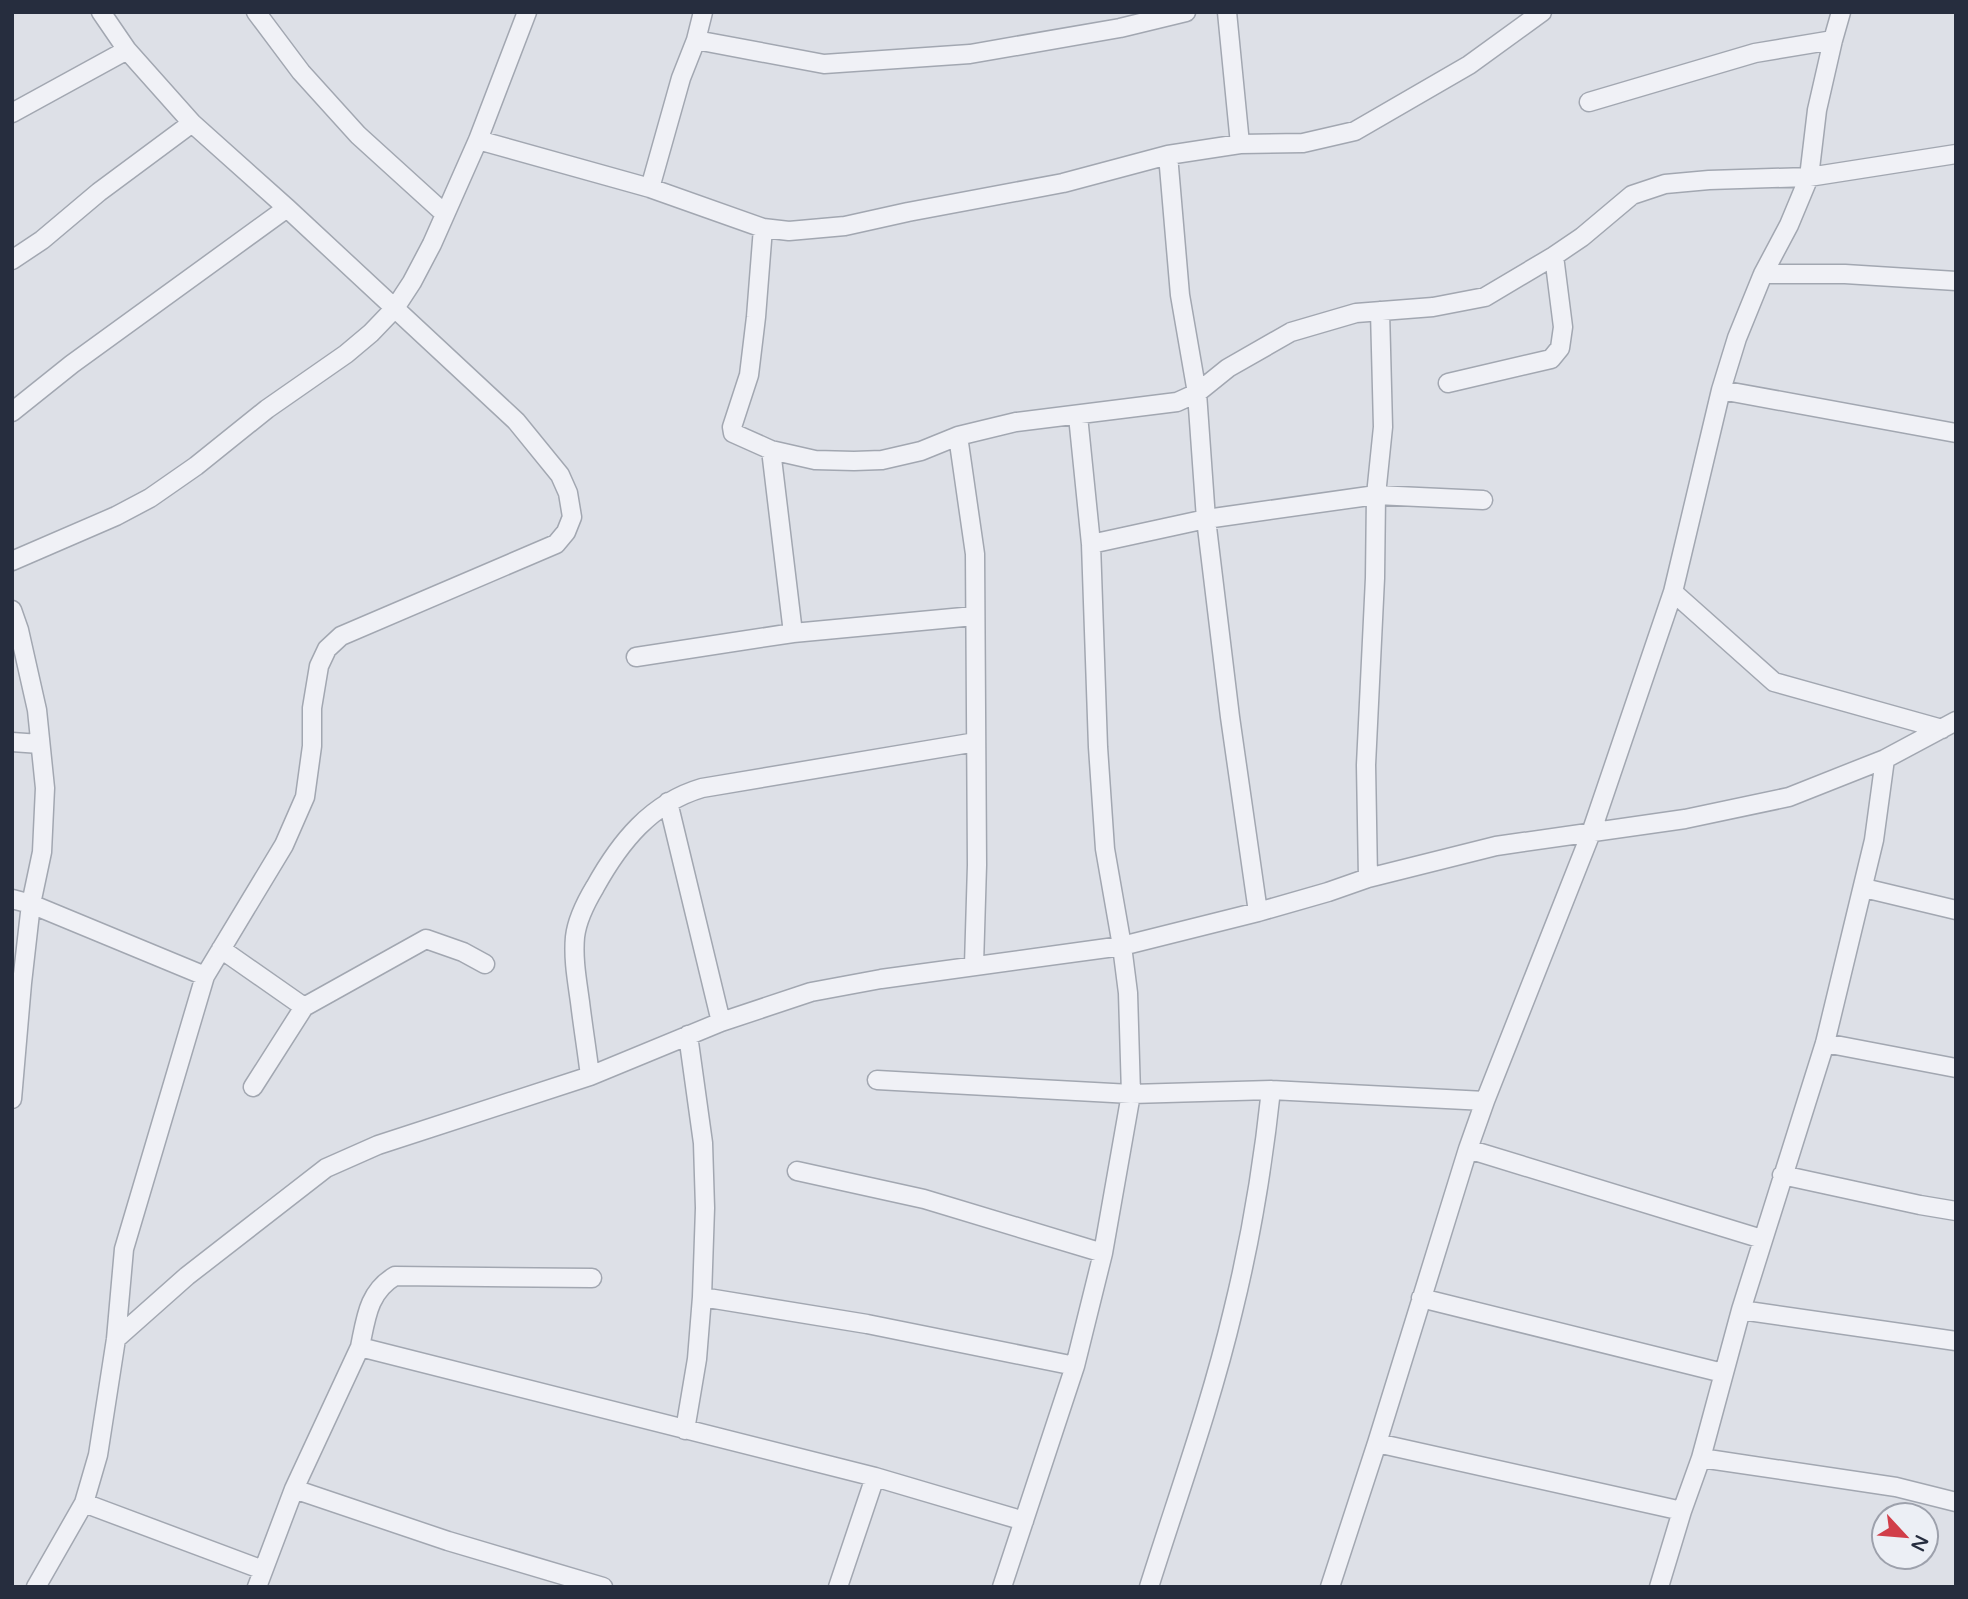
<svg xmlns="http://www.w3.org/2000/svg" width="1968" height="1599" viewBox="0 0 1968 1599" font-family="'Varela Round',sans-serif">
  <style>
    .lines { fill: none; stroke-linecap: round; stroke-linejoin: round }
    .street-casing { stroke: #a2a7b1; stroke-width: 21 }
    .street { stroke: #f0f1f6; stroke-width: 18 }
  </style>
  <rect width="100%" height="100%" fill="#dde0e7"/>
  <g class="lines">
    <defs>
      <path id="street" d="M256,12L301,72L358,135L445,214
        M1227,12L1240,144
        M696,40L824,64L970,54L1120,28L1186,12
        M1589,102L1755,53L1833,40
        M12,113L127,50
        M478,140L650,188L763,228L789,231L845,226L908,212L1063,183L1168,155L1240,144L1303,143L1355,131L1469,65L1542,12
        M1168,155L1180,295L1197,393L1206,519L1230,717L1258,912
        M650,188L681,78L696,40L703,12
        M763,228L756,317L749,375L732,427L733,433L771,450L815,460L854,461L882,460L921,451L958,436L1016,422L1177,402L1197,393L1228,368L1291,332L1356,313L1433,307L1485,297L1554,256L1582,237L1632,195L1665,184L1709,180L1809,177L1956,154
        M12,260L42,240L99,192L192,123
        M1763,274H1845L1956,281
        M1448,383L1551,359L1560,348L1563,327L1554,256
        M1721,390L1956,433
        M12,412L72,364L287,208
        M958,436L975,554L977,865L974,965
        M771,450L793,633L974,616
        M1091,544L1206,519L1376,495L1483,500
        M12,561L116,516L150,498L196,466L267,409L346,354L371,333L395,308L412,282L432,244L478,140L527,12
        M1673,592L1774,682L1942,729
        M12,610L19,630L37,710L45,788L42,852L31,904L22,983L12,1099
        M636,657L793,633
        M12,742L40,744
        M668,802L721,1022
        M1368,878L1366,765L1375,578L1376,495L1383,427L1380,311
        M1864,888L1956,910
        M12,899L31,904L205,976
        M221,949L304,1007L426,939L463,952L485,964
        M1825,1043L1956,1068
        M590,1076C587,1051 583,1027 580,1002C577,980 573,959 575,937C577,919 586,902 595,887C620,842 651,803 702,788L976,742
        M877,1080L1131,1094L1271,1090L1485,1101
        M253,1087L304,1007
        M1468,1149L1762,1239
        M797,1171L924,1199L1103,1253
        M1782,1175L1920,1205L1956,1211
        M702,1297L867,1324L1075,1366
        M1421,1298L1723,1373
        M1741,1310L1956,1341
        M116,1339L187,1276L326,1168L378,1145L590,1076L721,1022L811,992L881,979L1122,946L1258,912L1328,892L1368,878L1496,846L1685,819L1789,797L1885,759L1956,721
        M360,1347C366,1318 368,1292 395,1276L592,1278
        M685,1430L697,1359L702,1297L705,1208L703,1143L688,1035
        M1377,1443L1682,1511
        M1701,1458L1896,1487L1956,1502
        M294,1489L448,1541L603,1587
        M84,1503L263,1570
        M36,1587L84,1503L98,1455L116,1339L124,1249L205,976L284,845L305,797L312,746V708L319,666L327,649L341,636L556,544L566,532L572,517L568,493L560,475L516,421L287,208L192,123L127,50L101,12
        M257,1587L294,1489L360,1347L875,1477L1024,1521
        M838,1587L875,1477
        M1002,1587L1075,1366L1103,1253L1131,1094L1128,993L1122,946L1105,849L1098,747L1091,544L1078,416
        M1149,1587C1178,1495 1211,1404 1233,1311C1251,1238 1263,1165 1271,1090
        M1330,1587L1377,1443L1468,1149L1485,1101L1591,833L1673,592L1721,390L1737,338L1763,274L1789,225L1809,177L1817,110L1833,40L1841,12
        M1659,1587L1682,1511L1701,1458L1741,1310L1825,1043L1874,840L1885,759"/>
    </defs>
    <!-- street casing -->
    <use href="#street" class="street-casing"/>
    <!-- street -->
    <use href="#street" class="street"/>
  </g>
  <!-- border -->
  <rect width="1968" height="1599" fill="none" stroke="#262d3e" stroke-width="28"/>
  <!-- north arrow -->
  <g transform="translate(1905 1536) rotate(116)"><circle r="33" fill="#eceff5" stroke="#9da1ac" stroke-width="2"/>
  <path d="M0-5L12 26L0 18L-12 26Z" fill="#d13e49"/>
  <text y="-10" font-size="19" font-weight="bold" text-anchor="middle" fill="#262d3e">N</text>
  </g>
</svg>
